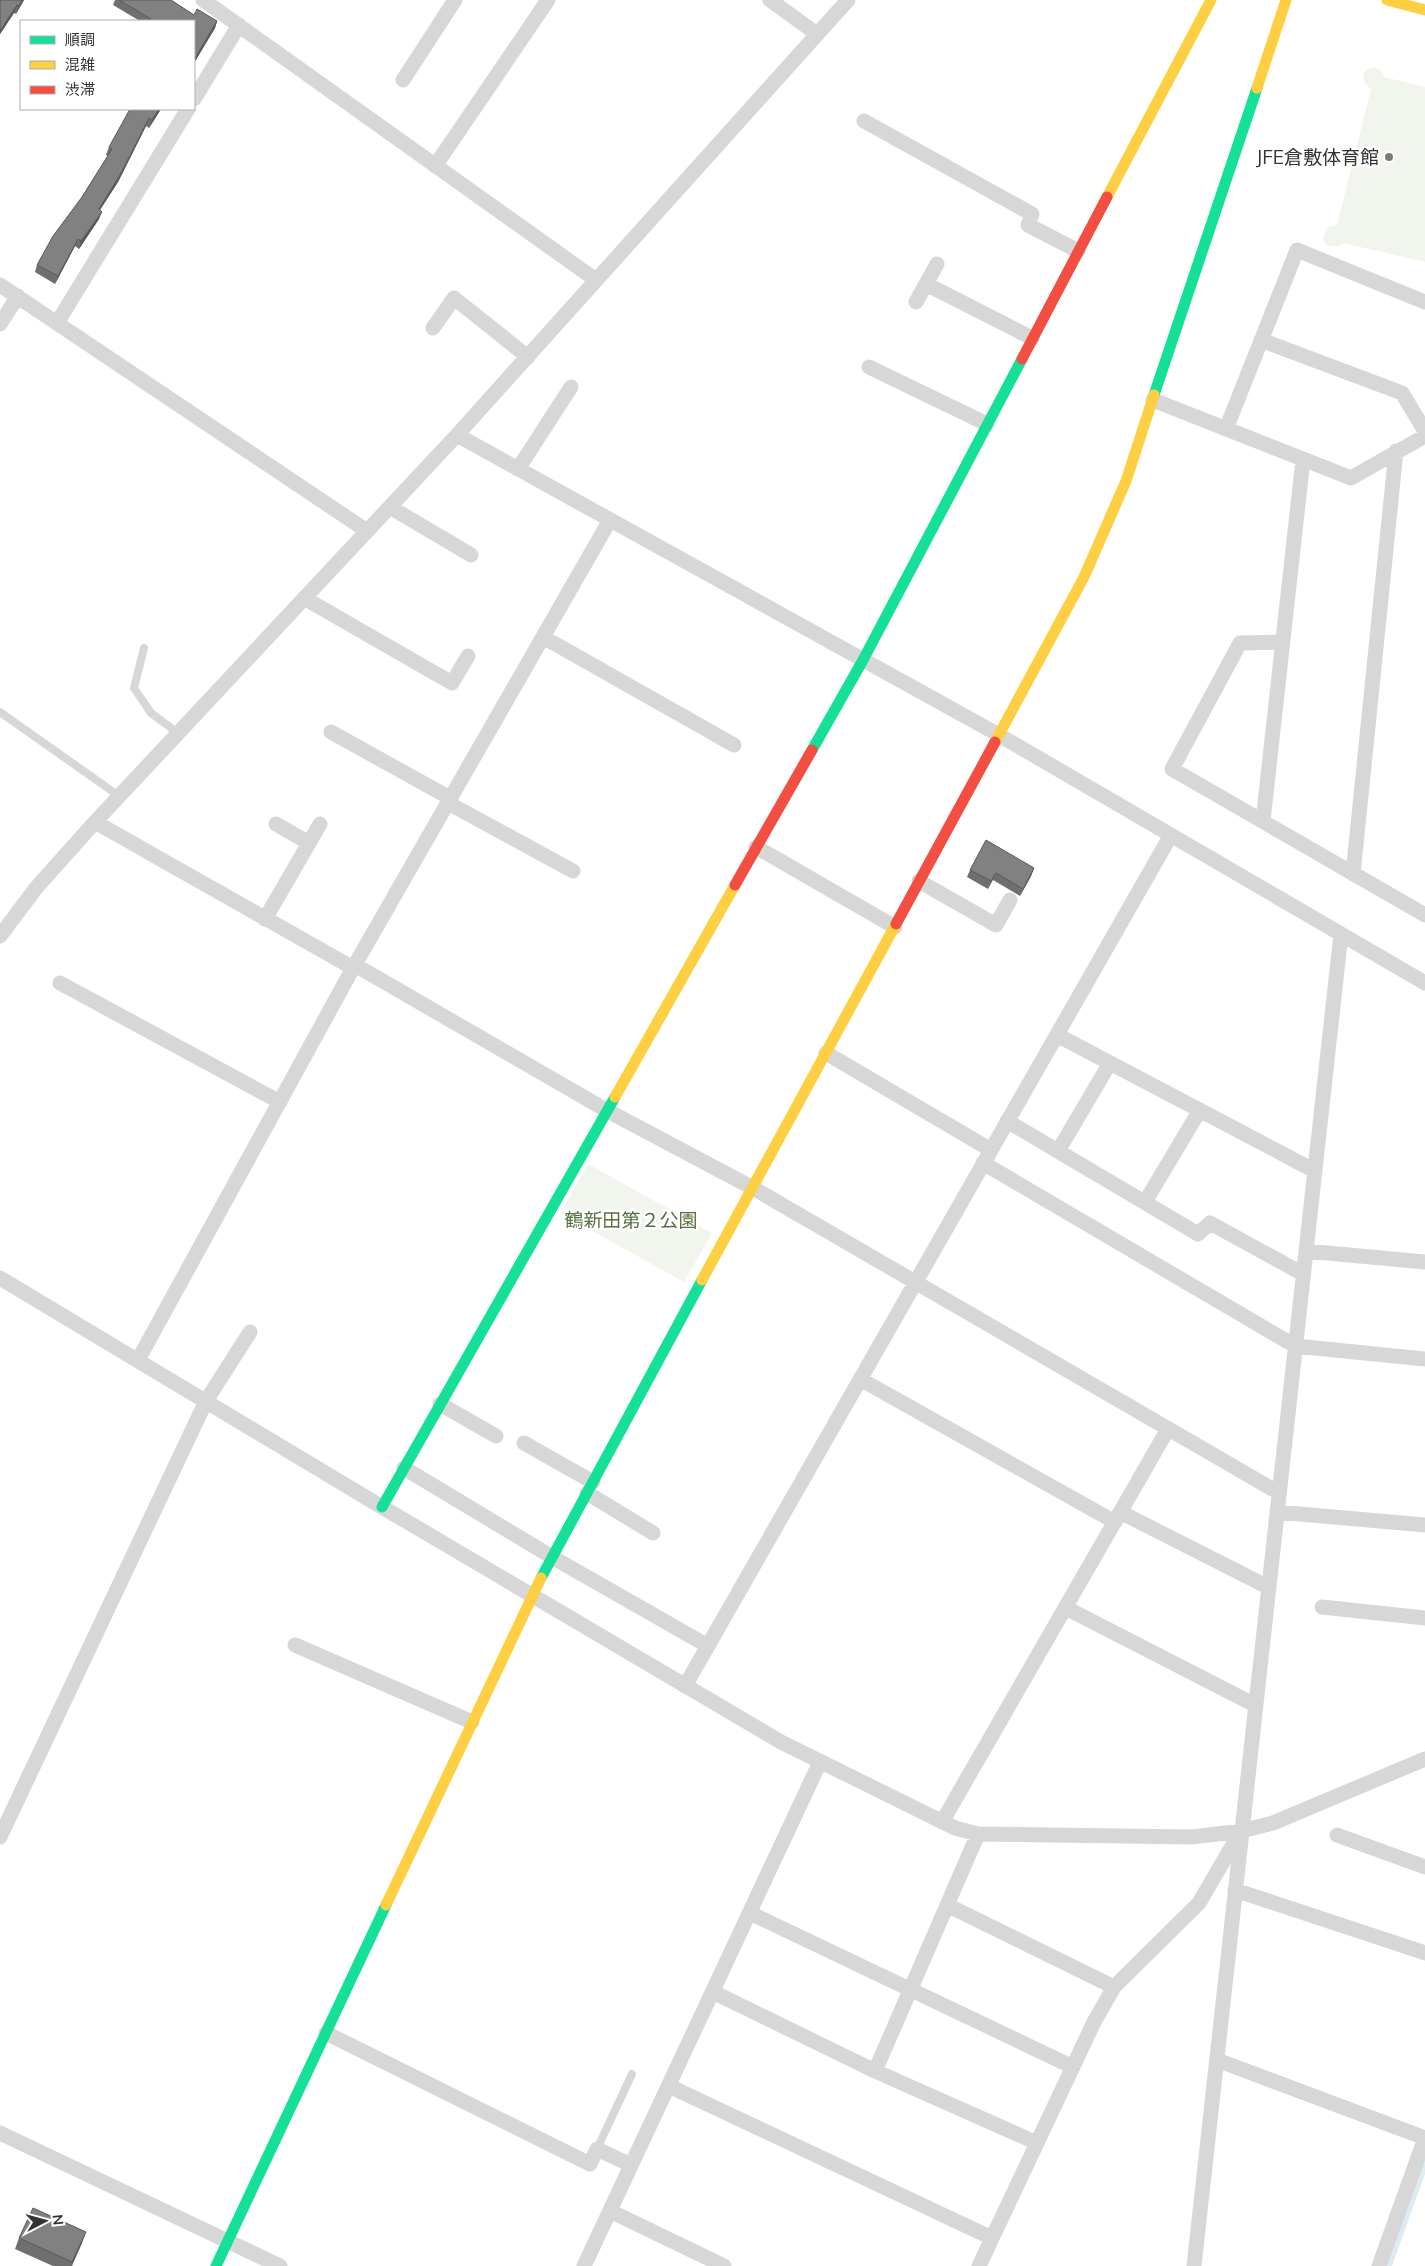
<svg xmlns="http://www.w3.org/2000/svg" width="1425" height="2266" viewBox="0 0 1425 2266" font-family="Mulish,'Noto Sans JP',sans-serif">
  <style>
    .green { fill: #f1f5ed }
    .water { fill: #ddebf3 }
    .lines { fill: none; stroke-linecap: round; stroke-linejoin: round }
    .lane { stroke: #d7d7d7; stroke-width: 8 }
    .street { stroke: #d7d7d7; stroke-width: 15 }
    .fast { stroke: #16e098; stroke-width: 11 }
    .slow { stroke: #ffcf43; stroke-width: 11 }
    .jam { stroke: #f24e42; stroke-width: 11 }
    .wall { fill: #6f6f6f }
    .shaded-wall { fill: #5a5a5a }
    .building { fill: #818181; stroke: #5a5a5a }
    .poi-dot { fill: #7a7a7a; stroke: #fff; stroke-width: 2 }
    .labels { text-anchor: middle; stroke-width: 5; stroke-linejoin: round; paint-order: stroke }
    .poi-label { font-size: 19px; fill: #333; stroke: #fff; text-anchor: end }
    .park-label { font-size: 19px; fill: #56703f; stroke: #fff }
  </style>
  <rect width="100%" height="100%" fill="#fff"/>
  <!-- green -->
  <path class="green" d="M1374,67L1381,71L1384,77L1425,87V262L1343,243L1339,246H1327L1323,238L1327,227L1337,225L1371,89L1365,83L1363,74L1366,70Z
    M588,1164L712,1233L684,1282L560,1213Z"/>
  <!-- water -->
  <path class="water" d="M1425,2153V2174L1392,2266H1384Z"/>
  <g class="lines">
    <!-- lane -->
    <path class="lane" d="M144,648L134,688L151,713L178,733
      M0,712L119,796
      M597,2149L632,2074"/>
    <!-- street -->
    <path class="street" d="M203,0L596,280
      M770,0L817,34
      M403,80L455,0
      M194,99L239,25
      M864,121L1032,214L1028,225L1078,251
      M435,166L548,0
      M937,264L926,284L1032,338
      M0,285L367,531
      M916,302L926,284
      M57,323L188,109
      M0,324L18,296
      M433,328L454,298L528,357
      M1261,340L1402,393L1425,431
      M869,367L987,424
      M1153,400L1351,478L1425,436
      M1226,429L1297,250L1425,302
      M457,435L999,735L1425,983
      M518,469L571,387
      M390,507L471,555
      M304,598L452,683L468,656
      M543,637L734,745
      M1282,642L1240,643L1172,769L1425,915
      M331,732L450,798
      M448,803L573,871
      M1263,821L1303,459
      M95,822L353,968
      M276,824L309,843
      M756,847L895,927
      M1353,874L1396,451
      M919,881L996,925L1010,900
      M265,919L320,824
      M0,936L36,888L95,822L457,435L848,0
      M355,965L606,1110L753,1188L1279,1493
      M60,983L280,1102
      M1057,1035L1315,1171
      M826,1053L991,1150
      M1007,1121L1198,1234L1210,1223L1303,1274
      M1058,1151L1110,1063
      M983,1163L1295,1346L1425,1359
      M1145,1202L1200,1110
      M1306,1251L1425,1262
      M0,1278L382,1507L781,1742L955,1828L978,1834L1192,1837L1241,1831L1273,1823L1425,1759
      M138,1360L353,968L610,520
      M860,1379L1115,1522
      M440,1404L496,1436
      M524,1443L593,1482
      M404,1468L552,1557L708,1646
      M587,1493L653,1533
      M1120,1512L1268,1587
      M1277,1512L1425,1525
      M1322,1607L1425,1618
      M1066,1608L1255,1705
      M295,1645L472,1722
      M685,1686L1171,835
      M942,1822L1168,1429
      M1337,1835L1425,1867
      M0,1837L206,1401L250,1332
      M1235,1890L1425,1953
      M947,1905L1114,1987
      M750,1913L1073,2067
      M713,1992L875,2071L1037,2143
      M326,2033L590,2164L597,2149L631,2165
      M1217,2060L1425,2138
      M875,2071L978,1834
      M669,2086L992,2238
      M0,2133L280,2266
      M610,2211L724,2266
      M584,2266L820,1762
      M979,2266L1094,2022L1114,1987L1199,1903L1238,1836
      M1194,2266L1341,934
      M1379,2266L1425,2138"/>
    <!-- fast -->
    <path class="fast" d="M1154,395L1257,88
      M812,750L863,660L1022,359
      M382,1507L615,1097
      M541,1578L702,1280
      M216,2266L386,1905"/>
    <!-- slow -->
    <path class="slow" d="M1387,0L1425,10
      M1257,88L1286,0
      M1107,197L1211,0
      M995,742L1084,577L1126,481L1154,395
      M615,1097L735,885
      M702,1280L896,924
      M386,1905L541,1578"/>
    <!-- jam -->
    <path class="jam" d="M1022,359L1107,197
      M735,885L812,750
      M896,924L995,742"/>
  </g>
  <!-- wall -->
  <path class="wall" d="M0,0H24L16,14L14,13L0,34Z
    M115,0H171L194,15L217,21L215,28L194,63V21H140L113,5Z
    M161,109L149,128L146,126L118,182L100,210L99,219L79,249L75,246L55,284L35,272L37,265L82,197L108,156L106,155L109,147Z
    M1034,868L1031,876L1020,896L993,880L988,889L967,877L970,870Z
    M19,2238L82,2243L72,2266H53L15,2249Z"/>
  <!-- shaded-wall -->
  <path class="shaded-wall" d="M22,0H24L16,14L19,6Z
    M17,5L14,13L0,34V31Z
    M217,21L215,28L194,63V60Z
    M159,109H161L149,128L152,120Z
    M149,118L146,126L118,182L96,216L99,209Z
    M102,212L99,219L79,249L81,241Z
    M78,239L75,246L55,284L58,276Z
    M1034,868L1031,876L1020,896L1023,889Z
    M86,2232L82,2243L71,2266L72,2262Z"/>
  <!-- building -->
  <path class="building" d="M0,0H22L19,6L17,5L0,31Z
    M119,0H171L194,15L197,9L217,21L194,60V21H150L151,19Z
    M130,109H159L152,120L149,118L120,175L99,209L102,212L81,241L78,239L58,276L37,265L53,236L82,197L112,149L109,147Z
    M986,840L1034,868L1023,889L996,873L991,881L970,870Z
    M33,2208L86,2232L72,2262L19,2238Z"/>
  <!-- markers -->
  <circle class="poi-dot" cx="1389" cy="157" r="5"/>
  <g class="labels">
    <!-- poi labels -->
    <g class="poi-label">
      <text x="1379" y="164">JFE倉敷体育館</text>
    </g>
    <!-- park labels -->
    <g class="park-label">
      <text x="631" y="1227">鶴新田第２公園</text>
    </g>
  </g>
  <!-- legend -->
  <rect x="20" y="20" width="175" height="90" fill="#ffffff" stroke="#adadad"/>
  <rect x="30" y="36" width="25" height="8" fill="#16e098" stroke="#adadad"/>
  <text x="65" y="45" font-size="15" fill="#333333">順調</text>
  <rect x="30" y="61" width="25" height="8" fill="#ffcf43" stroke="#adadad"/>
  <text x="65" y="70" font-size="15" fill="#333333">混雑</text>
  <rect x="30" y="86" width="25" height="8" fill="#f24e42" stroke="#adadad"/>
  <text x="65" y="95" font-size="15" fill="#333333">渋滞</text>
  <!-- north arrow -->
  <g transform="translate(45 2221) rotate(84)" stroke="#ffffff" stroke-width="4" paint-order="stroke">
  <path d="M0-4L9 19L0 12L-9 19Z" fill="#333333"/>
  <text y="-8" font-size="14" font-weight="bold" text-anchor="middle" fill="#333333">N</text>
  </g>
</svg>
